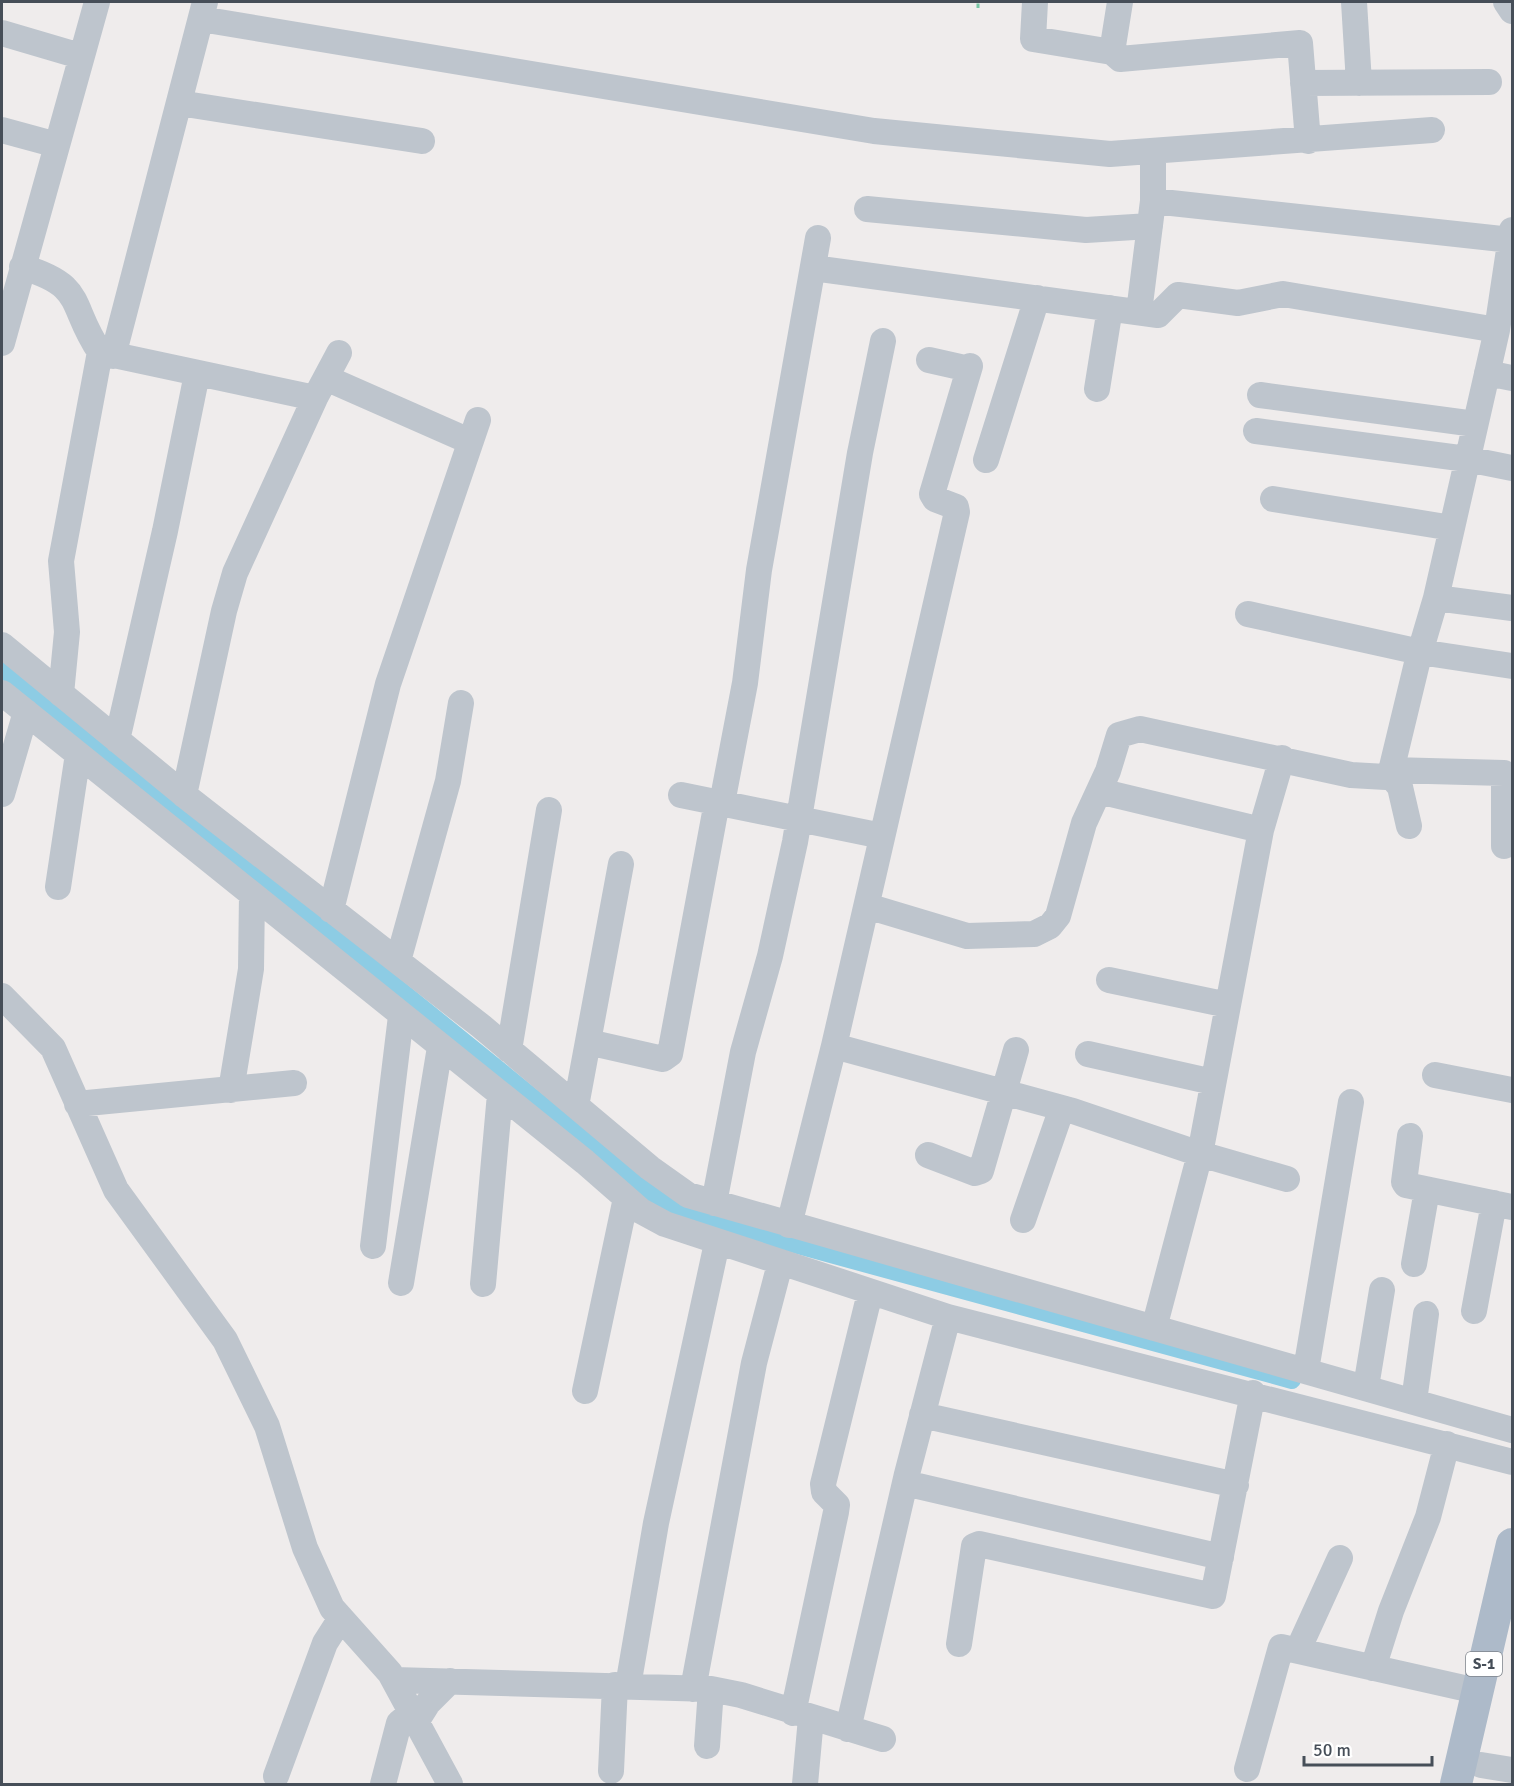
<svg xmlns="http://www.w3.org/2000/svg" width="1514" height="1786" viewBox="0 0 1514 1786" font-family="Signika,sans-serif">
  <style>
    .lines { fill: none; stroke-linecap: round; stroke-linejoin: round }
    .canal { stroke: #8dcce4; stroke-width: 18 }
    .path { stroke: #77c5a4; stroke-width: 3; stroke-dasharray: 4.5 3; stroke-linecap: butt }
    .minor { stroke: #bec5cd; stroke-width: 26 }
    .major { stroke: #adbac9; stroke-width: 32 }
    .labels { text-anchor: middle; stroke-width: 5; stroke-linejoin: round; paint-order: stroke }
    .shield { fill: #fff; stroke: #7e838a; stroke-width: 1.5 }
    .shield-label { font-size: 15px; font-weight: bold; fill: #464e58 }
  </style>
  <rect width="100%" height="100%" fill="#efecec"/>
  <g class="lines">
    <!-- canal -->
    <path class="canal" d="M2,668L658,1199L706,1220L1292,1380"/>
    <!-- path -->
    <path class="path" d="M978,8V2"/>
    <!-- minor -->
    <path class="minor" d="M1035,2L1033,39L1112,52L1120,59L1300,43L1308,141
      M1354,2L1359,83
      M1506,2L1512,11
      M201,19L874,131L1110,154L1432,130
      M2,33L80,56
      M1112,52L1120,2
      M1303,83L1489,82
      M179,103L422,141
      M2,130L57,145
      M1153,201L1511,240
      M867,209L1086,230L1150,226
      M22,267C87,286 68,305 100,352L315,398
      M813,268L1158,315L1178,295L1238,303L1283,294L1497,330
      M1139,312L1153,201V151
      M2,343L97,2
      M113,356L205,2
      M929,360L969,369
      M1487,373L1512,378
      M326,378L469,441
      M1097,389L1110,308
      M1260,395L1475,424
      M1256,431L1467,459L1512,468
      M986,460L1037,298
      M1273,499L1452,528
      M1436,598L1497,330L1512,230
      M1248,614L1420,652L1512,666
      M2,645L188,798L481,1026L650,1168L688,1195L1512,1430
      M2,693L585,1162L641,1211L665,1224L948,1317L1512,1462
      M61,694L67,632L61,561L100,352
      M117,740L165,531L197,374
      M1391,770L1504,773V846
      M1390,775L1418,659L1436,598L1512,608
      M1390,775L1400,787L1409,826
      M1099,791L1261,830
      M2,794L26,712
      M184,795L224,611L235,573L315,398L339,353
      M681,795L882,836
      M722,803L745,683L759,570L818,238
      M58,887L78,754
      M867,906L967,936L1034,934L1050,926L1058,916L1084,823L1108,771L1119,735L1140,729L1351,775L1386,777L1390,775
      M331,910L388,684L478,420
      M398,961L448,781L461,703
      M1109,980L1228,1005
      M2,996L53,1048L116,1190L225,1340L267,1426L305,1548L332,1608L390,1673L450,1784
      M588,1042L663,1059L670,1054L717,802
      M834,1046L1073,1111L1200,1154L1287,1179
      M509,1050L549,810
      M1088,1054L1213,1082
      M1435,1075L1512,1090
      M231,1090L251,969L252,894
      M77,1104L294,1083
      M576,1106L621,864
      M1410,1136L1404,1182L1406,1185L1512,1207
      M928,1155L975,1173L981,1171L1016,1050
      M714,1203L743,1052L770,956L795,842L860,453L883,341
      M1023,1220L1062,1108
      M789,1225L834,1046L957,512L956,507L935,499L932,494L970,366
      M373,1246L401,1016
      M1414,1264L1427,1190
      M401,1283L440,1047
      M483,1284L500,1094
      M1474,1311L1494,1203
      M1154,1328L1200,1154L1261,830L1282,758
      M1306,1370L1351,1102
      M1366,1387L1382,1290
      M585,1391L626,1198
      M1414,1401L1426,1314
      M922,1415L1236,1485
      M905,1483L1221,1557
      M959,1644L974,1546L979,1544L1213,1596L1253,1393
      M1298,1650L1340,1558
      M1373,1668L1391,1611L1428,1517L1447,1444
      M394,1680L711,1689L741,1695L883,1739
      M628,1686L656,1523L717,1243
      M693,1689L754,1363L780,1264
      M793,1713L836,1512L837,1505L824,1492L823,1484L870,1293
      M416,1722L428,1703L450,1681
      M848,1729L907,1474L948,1317
      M707,1746L711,1689
      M1481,1765L1512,1770
      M1247,1769L1281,1647L1477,1691
      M611,1771L615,1685
      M276,1776L325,1643L341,1618
      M383,1784L399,1723L411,1713
      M805,1784L811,1718"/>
    <!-- major -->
    <path class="major" d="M1456,1784L1512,1544"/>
  </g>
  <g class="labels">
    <!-- shield labels -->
    <rect class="shield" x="1466" y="1652" width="36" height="24" rx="4.5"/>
    <g class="shield-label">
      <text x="1484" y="1669">S-1</text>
    </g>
  </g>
  <!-- border -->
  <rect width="1514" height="1786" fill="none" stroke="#464e58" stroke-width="6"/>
  <!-- scale -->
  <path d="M1304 1756v9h128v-9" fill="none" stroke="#464e58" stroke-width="3"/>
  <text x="1313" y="1756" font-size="18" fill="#464e58" stroke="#ffffff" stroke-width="4.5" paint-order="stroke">50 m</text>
</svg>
